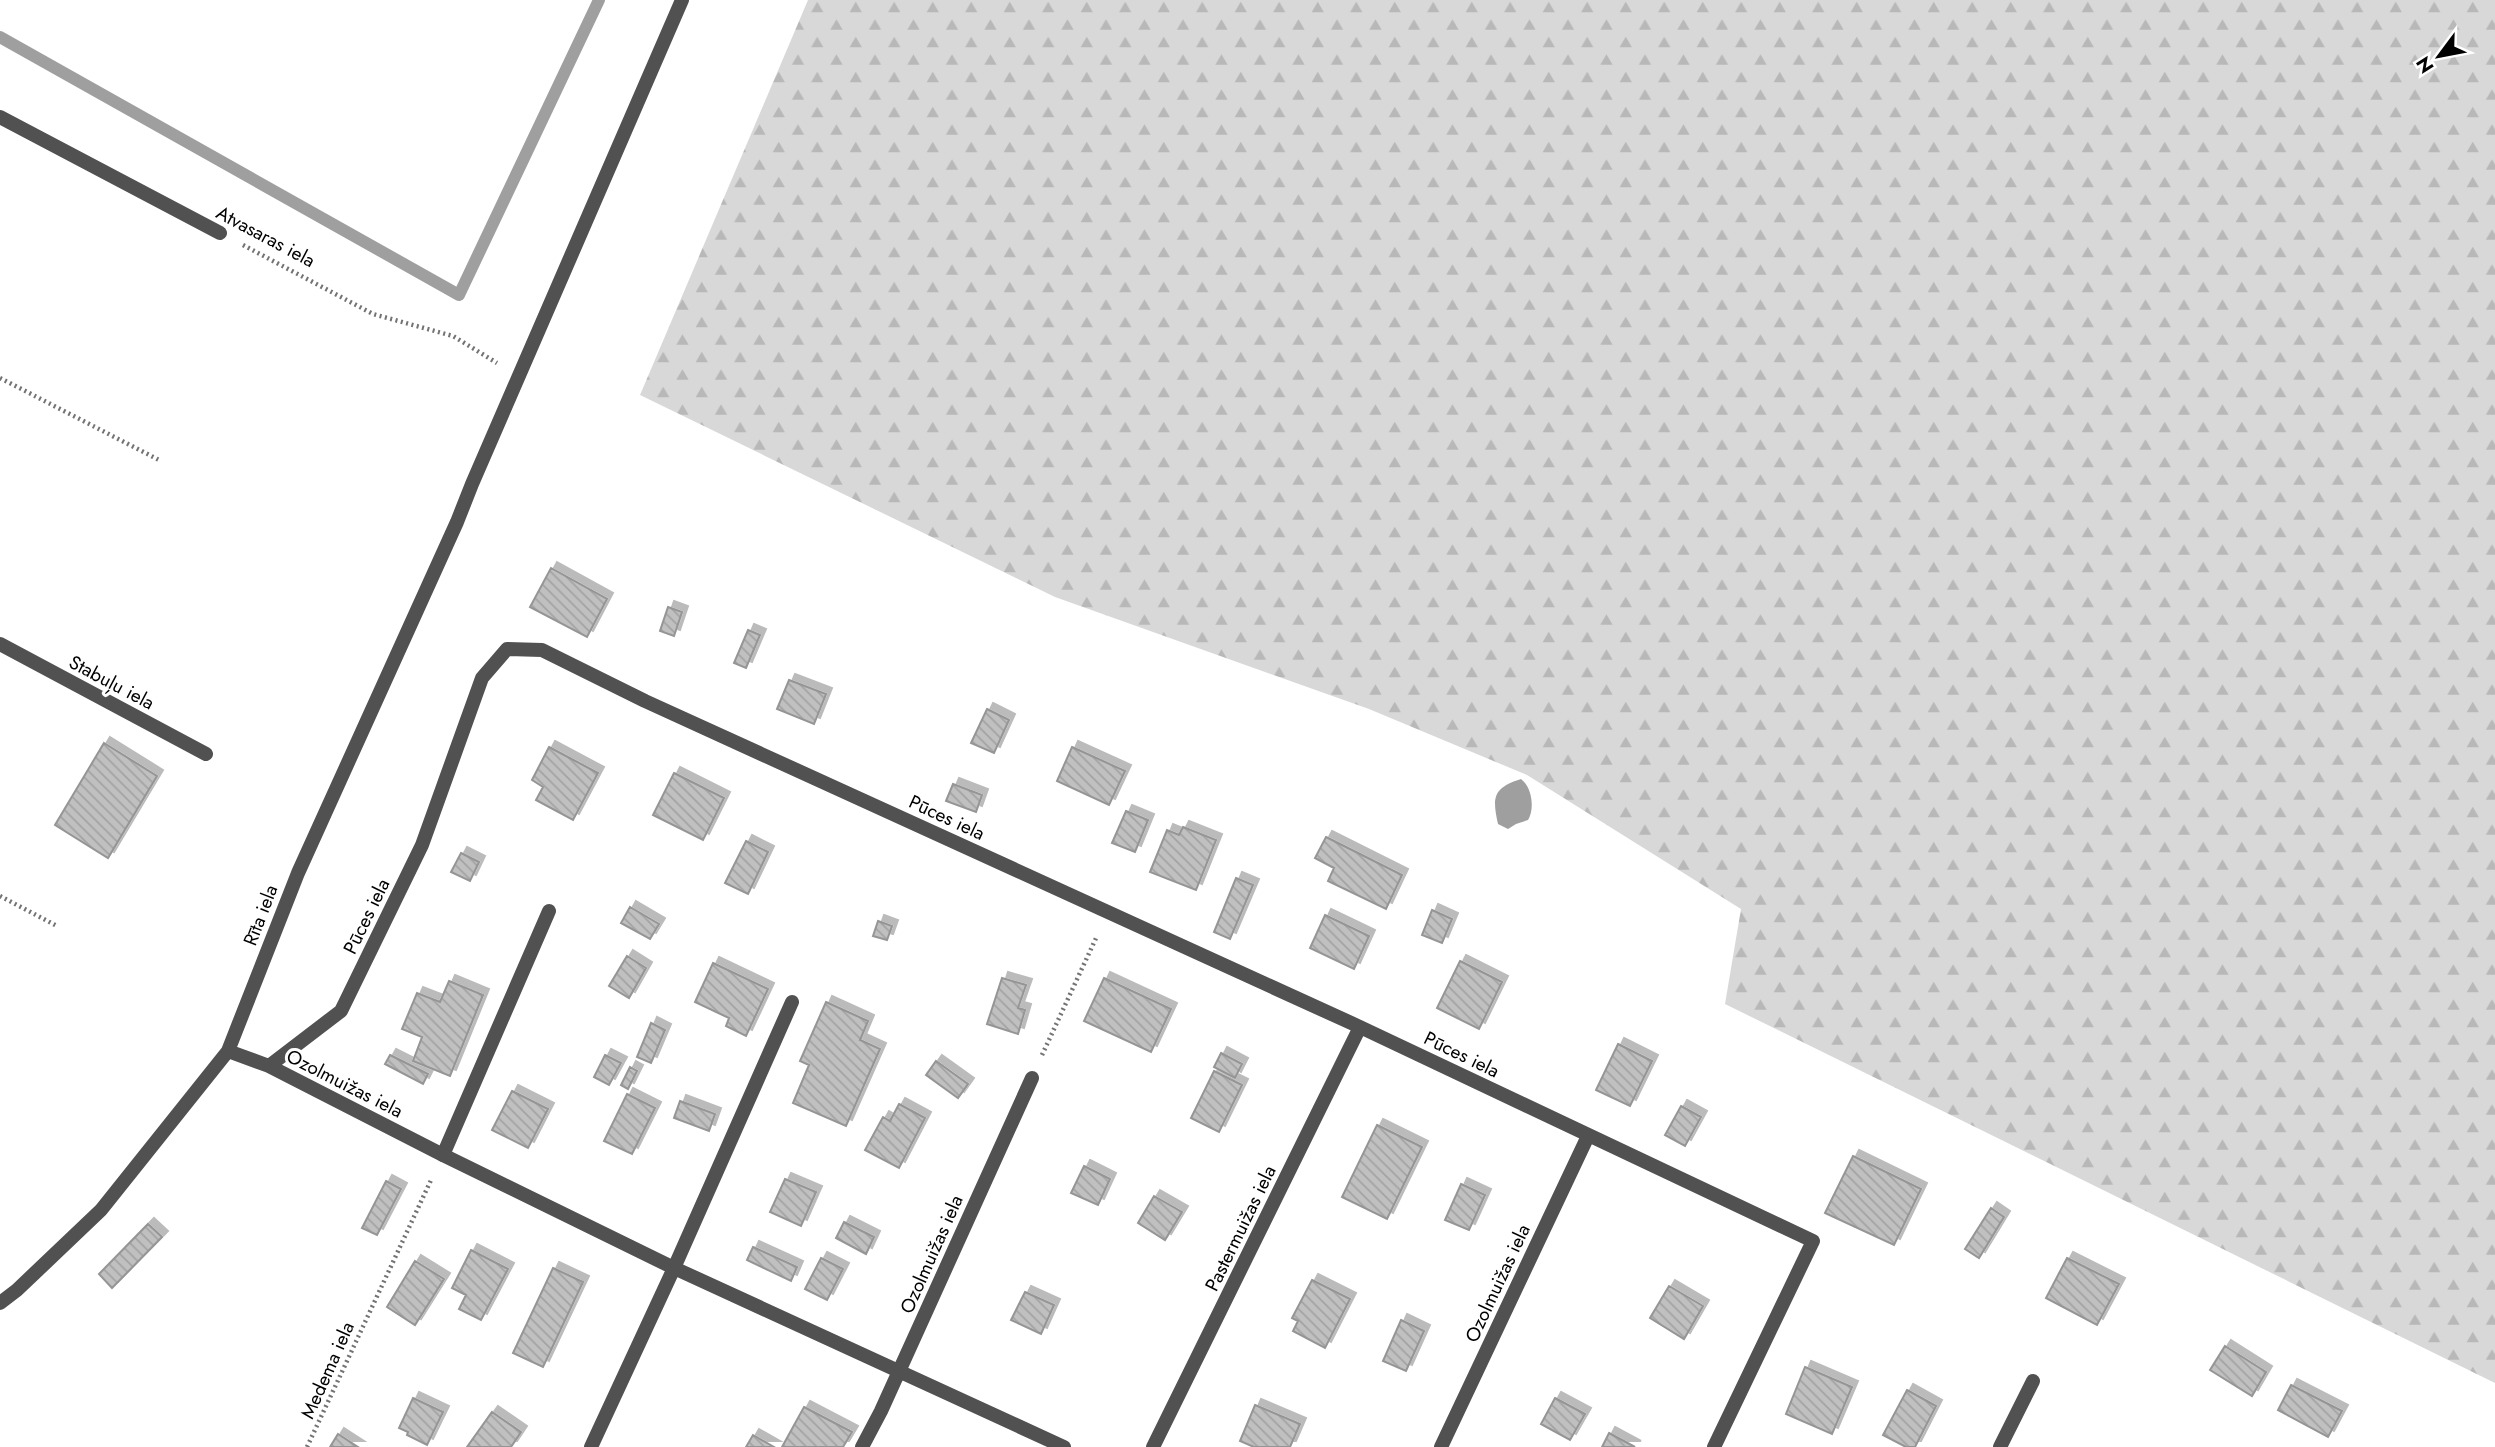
<svg xmlns="http://www.w3.org/2000/svg" width="2495" height="1447" viewBox="0 0 2495 1447" font-family="Jost,sans-serif">
  <style>
    .forest { fill: url(#forest-firs) }
    .water { fill: #9f9f9f }
    .lines { fill: none; stroke-linecap: round; stroke-linejoin: round }
    .stream { stroke: #9f9f9f; stroke-width: 12 }
    .building { fill: url(#building-back-hatch); stroke: #959595; stroke-width: 2; filter: url(#shadow) }
    .path { stroke: #737373; stroke-width: 4.5; stroke-dasharray: 2 3.5; stroke-linecap: butt }
    .lane { stroke: #515151; stroke-width: 14 }
    .street { stroke: #515151; stroke-width: 14 }
    .labels { text-anchor: middle; stroke-width: 6; stroke-linejoin: round; paint-order: stroke }
    .street-label { font-size: 19px; fill: #000; stroke: #fff }
  </style>
  <defs>
    <pattern id="forest-firs" width="22" height="20" patternUnits="userSpaceOnUse" patternTransform="scale(1.75)"><rect width="22" height="20" fill="#d8d8d8"/><path d="M5 1l3.5 6h-7zM16 11l3.5 6h-7z" fill="#b8b8b8"/></pattern>
    <pattern id="building-back-hatch" width="6" height="6" patternUnits="userSpaceOnUse" patternTransform="scale(1.75)"><rect width="6" height="6" fill="#c0c0c0"/><path d="M-1 5l2 2M0 0l6 6M5-1l2 2" fill="none" stroke="#a3a3a3"/></pattern>
    <filter id="shadow"><feDropShadow dx="6" dy="-6" stdDeviation="0" flood-color="#0004"/></filter>
  </defs>
  <rect width="100%" height="100%" fill="#fff"/>
  <!-- forest -->
  <path class="forest" d="M808,0H2495V1383L1725,1004L1741,909L1527,775L1369,709L1055,597L640,395Z"/>
  <!-- water -->
  <path class="water" d="M1521,779C1532,787 1535,809 1528,820L1516,824L1508,829L1498,824C1492,797 1493,788 1521,779Z"/>
  <g class="lines">
    <!-- stream -->
    <path class="stream" d="M0,37L459,295L599,0"/>
  </g>
  <!-- building -->
  <path class="building" d="M551,568L607,599L587,637L530,607Z
    M668,607L682,612L674,636L660,631Z
    M748,630L760,635L746,668L734,663Z
    M789,680L826,694L814,724L777,709Z
    M987,709L1009,720L994,753L971,743Z
    M104,743L157,776L108,858L55,825Z
    M549,747L598,773L573,820L536,800L543,787L532,780Z
    M1072,747L1125,771L1109,805L1057,781Z
    M674,773L724,798L703,840L653,815Z
    M953,784L982,795L976,812L946,801Z
    M1126,811L1148,820L1135,852L1112,843Z
    M1183,827L1216,840L1196,890L1150,872L1167,830L1179,835Z
    M1326,837L1402,875L1386,909L1328,881L1334,868L1315,858Z
    M746,841L768,852L748,894L725,883Z
    M461,853L479,862L470,881L451,872Z
    M1236,878L1253,885L1230,939L1214,932Z
    M630,907L659,924L650,939L621,923Z
    M1432,910L1452,919L1442,943L1422,935Z
    M1325,915L1369,936L1354,969L1310,948Z
    M878,921L892,926L887,940L873,936Z
    M627,956L646,968L629,998L609,986Z
    M1460,961L1502,982L1479,1029L1437,1008Z
    M713,963L768,989L746,1036L726,1026L729,1018L695,1002Z
    M1002,978L1026,985L1018,1008L1025,1010L1018,1034L987,1024Z
    M1104,978L1171,1009L1151,1052L1084,1021Z
    M449,981L483,995L450,1076L413,1061L422,1037L402,1029L417,993L440,1002Z
    M826,1002L868,1021L860,1040L880,1049L846,1126L793,1103L809,1065L800,1061Z
    M651,1023L665,1030L651,1063L637,1057Z
    M1618,1044L1652,1061L1630,1106L1596,1090Z
    M1221,1053L1242,1064L1235,1078L1214,1067Z
    M390,1055L428,1074L423,1084L385,1064Z
    M605,1055L621,1063L609,1085L594,1077Z
    M936,1061L968,1084L958,1098L926,1075Z
    M630,1067L637,1071L628,1089L621,1085Z
    M1214,1071L1242,1085L1219,1132L1191,1118Z
    M512,1091L548,1109L528,1148L492,1130Z
    M627,1094L655,1108L632,1154L604,1141Z
    M680,1101L715,1114L709,1131L674,1118Z
    M899,1104L925,1118L899,1168L865,1150L883,1117L890,1121Z
    M1681,1106L1701,1117L1685,1146L1665,1135Z
    M1377,1125L1422,1147L1387,1219L1342,1197Z
    M1853,1156L1921,1189L1894,1245L1825,1213Z
    M1084,1166L1110,1179L1098,1205L1071,1193Z
    M785,1179L816,1192L801,1226L770,1212Z
    M386,1181L401,1189L377,1235L362,1228Z
    M1461,1184L1485,1195L1469,1230L1445,1220Z
    M1154,1196L1182,1212L1165,1240L1138,1223Z
    M1991,1208L2004,1217L1979,1258L1965,1249Z
    M844,1222L874,1237L866,1254L836,1238Z
    M148,1224L162,1237L112,1288L99,1274Z
    M753,1247L797,1267L791,1281L747,1260Z
    M471,1250L508,1269L481,1320L459,1309L466,1295L452,1288Z
    M821,1258L843,1269L827,1300L805,1289Z
    M2067,1258L2119,1284L2097,1325L2046,1298Z
    M415,1261L444,1279L415,1325L387,1307Z
    M553,1268L583,1282L543,1367L513,1353Z
    M1312,1280L1350,1299L1325,1348L1293,1331L1298,1321L1292,1318Z
    M1669,1286L1703,1306L1684,1339L1650,1318Z
    M1025,1292L1054,1305L1041,1334L1011,1320Z
    M1401,1320L1424,1331L1406,1371L1383,1361Z
    M2225,1346L2266,1372L2252,1396L2210,1370Z
    M1805,1367L1852,1387L1832,1434L1786,1414Z
    M2291,1385L2342,1411L2328,1437L2278,1410Z
    M1907,1390L1936,1406L1915,1447H1906L1883,1435Z
    M413,1398L443,1412L427,1445L407,1435L408,1432L399,1428Z
    M1555,1398L1585,1414L1570,1440L1541,1424Z
    M1255,1405L1300,1424L1290,1447H1254L1240,1441Z
    M804,1407L852,1432L843,1447H782Z
    M492,1412L521,1432L511,1447H467Z
    M1609,1433L1635,1447H1602Z
    M338,1434L358,1447H330Z
    M753,1435L774,1447H746Z"/>
  <g class="lines">
    <!-- path -->
    <path class="path" d="M243,245L373,314L453,336L497,363
      M0,378L161,461
      M0,896L57,926
      M1042,1055L1097,936
      M307,1447L432,1178"/>
    <!-- lane -->
    <path class="lane" d="M443,1155L549,911
      M674,1268L792,1002"/>
    <!-- street -->
    <path class="street" d="M0,117L220,233
      M0,644L206,754
      M228,1051L269,1066L443,1155L674,1268L1064,1447
      M269,1066L341,1011L422,845L482,678L507,649L542,650L645,701L1360,1027L1813,1241L1714,1447
      M0,1303L17,1290L101,1210L228,1051L298,873L457,522L472,484L682,0
      M591,1447L674,1268
      M862,1447L881,1411L1032,1078
      M1153,1447L1360,1027
      M1441,1447L1588,1136
      M2000,1447L2033,1381"/>
  </g>
  <g class="labels">
    <!-- street labels -->
    <g class="street-label">
      <text transform="translate(266 236) rotate(28)" y="7">Atvasaras iela</text>
      <text transform="translate(112 682) rotate(28)" y="7">Stabuļu iela</text>
      <text transform="translate(947 817) rotate(25)" y="7">Pūces iela</text>
      <text transform="translate(260 915) rotate(-69)" y="7">Rīta iela</text>
      <text transform="translate(366 916) rotate(-64)" y="7">Pūces iela</text>
      <text transform="translate(1462 1054) rotate(26)" y="7">Pūces iela</text>
      <text transform="translate(345 1083) rotate(27)" y="7">Ozolmuižas iela</text>
      <text transform="translate(1240 1228) rotate(-64)" y="7">Pastermuižas iela</text>
      <text transform="translate(931 1254) rotate(-66)" y="7">Ozolmuižas iela</text>
      <text transform="translate(1497 1283) rotate(-65)" y="7">Ozolmuižas iela</text>
      <text transform="translate(327 1370) rotate(-66)" y="7">Medema iela</text>
    </g>
  </g>
  <!-- north arrow -->
  <g transform="translate(2439 56) rotate(238)" stroke="#ffffff" stroke-width="5" paint-order="stroke">
  <path d="M0-5L12 26L0 18L-12 26Z" fill="#000000"/>
  <text y="-10" font-size="19" font-weight="bold" text-anchor="middle" fill="#000000">N</text>
  </g>
</svg>
